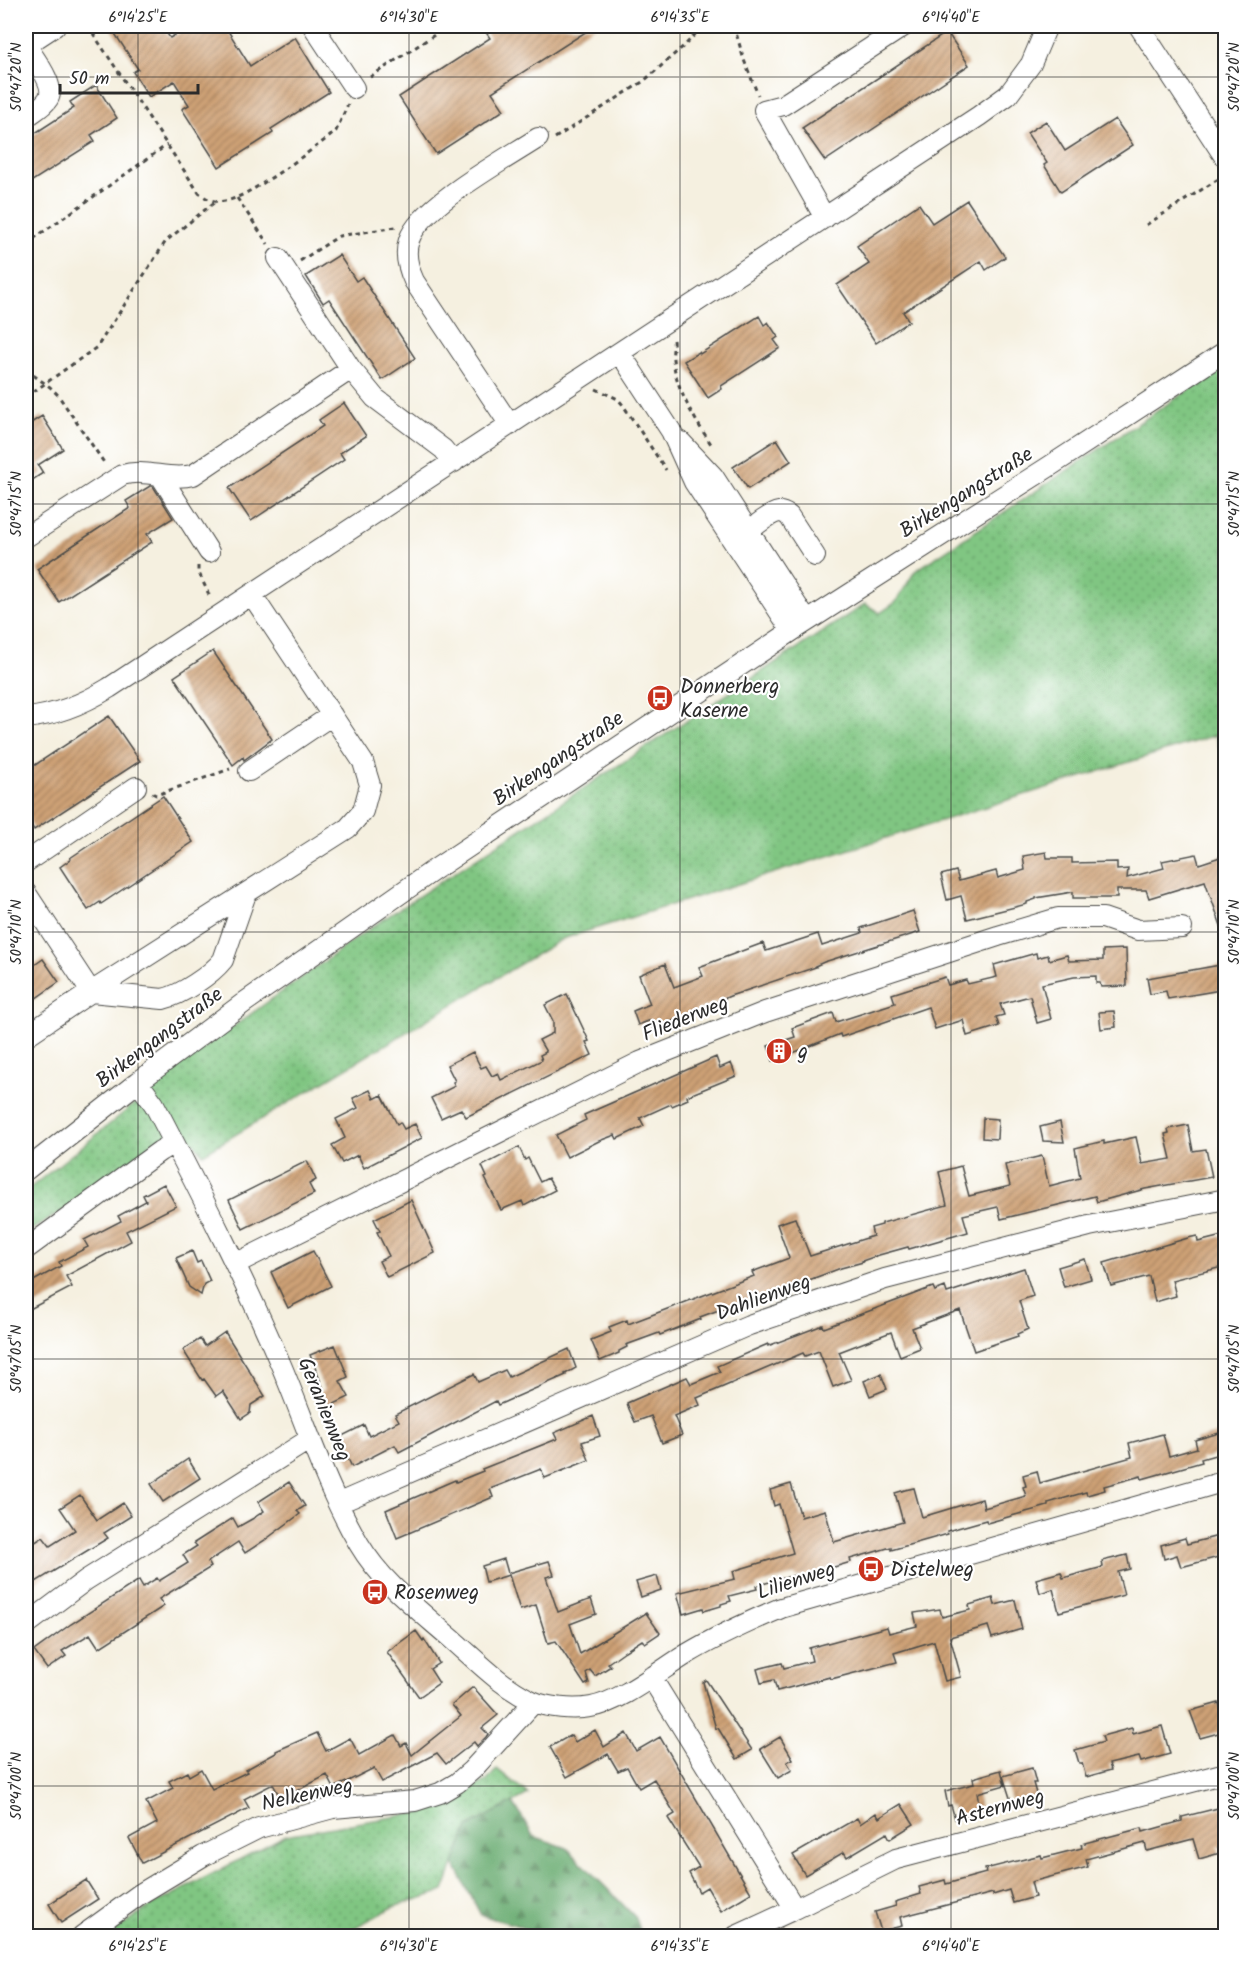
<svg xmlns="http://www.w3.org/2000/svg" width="1251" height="1962" viewBox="0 0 1251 1962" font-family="Kalam,sans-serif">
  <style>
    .grass { fill: url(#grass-dots); stroke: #567856; stroke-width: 1.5 }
    .forest { fill: url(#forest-firs); stroke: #4a6b4e; stroke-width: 1.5 }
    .building { fill: url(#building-hatch) }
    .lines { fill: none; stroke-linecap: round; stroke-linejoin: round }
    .minor-casing { stroke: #494946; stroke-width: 22 }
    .path { stroke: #494946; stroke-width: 3; stroke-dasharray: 4.5 4.5; stroke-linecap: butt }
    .minor { stroke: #fff; stroke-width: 20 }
    .ticks { fill: none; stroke: #2b2b2b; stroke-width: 1.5; stroke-opacity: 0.45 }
    .labels { text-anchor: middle; stroke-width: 4.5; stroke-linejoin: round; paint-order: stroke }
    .street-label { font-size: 21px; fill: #2b2b2b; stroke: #fff }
    .poi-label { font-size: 21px; fill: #2b2b2b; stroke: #fff; text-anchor: start }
    .neatline { fill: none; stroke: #2b2b2b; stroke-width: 2 }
    .ticks-label { font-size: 15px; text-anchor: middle; fill: #2b2b2b }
  </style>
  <defs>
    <pattern id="grass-dots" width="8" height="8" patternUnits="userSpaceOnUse" patternTransform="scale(1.5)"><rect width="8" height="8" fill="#80c682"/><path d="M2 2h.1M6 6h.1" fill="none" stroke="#69a16b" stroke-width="1.8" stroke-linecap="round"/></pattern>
    <pattern id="forest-firs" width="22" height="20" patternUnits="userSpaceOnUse" patternTransform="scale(1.5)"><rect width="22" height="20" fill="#68ab70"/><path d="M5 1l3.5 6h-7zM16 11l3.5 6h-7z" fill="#568b5c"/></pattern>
    <pattern id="building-hatch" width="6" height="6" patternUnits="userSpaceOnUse" patternTransform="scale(1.5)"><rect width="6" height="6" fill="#cea176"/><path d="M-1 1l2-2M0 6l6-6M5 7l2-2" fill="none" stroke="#a78361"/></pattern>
  </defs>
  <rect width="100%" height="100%" fill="#fff"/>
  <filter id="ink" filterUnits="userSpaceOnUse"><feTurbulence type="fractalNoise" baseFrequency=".0167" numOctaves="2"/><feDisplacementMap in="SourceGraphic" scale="12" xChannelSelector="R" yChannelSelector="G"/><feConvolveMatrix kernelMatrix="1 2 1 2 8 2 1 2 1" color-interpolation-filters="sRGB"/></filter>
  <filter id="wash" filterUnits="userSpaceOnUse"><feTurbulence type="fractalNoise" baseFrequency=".008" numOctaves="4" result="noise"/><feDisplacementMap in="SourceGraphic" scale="24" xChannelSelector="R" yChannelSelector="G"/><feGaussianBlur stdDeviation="1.35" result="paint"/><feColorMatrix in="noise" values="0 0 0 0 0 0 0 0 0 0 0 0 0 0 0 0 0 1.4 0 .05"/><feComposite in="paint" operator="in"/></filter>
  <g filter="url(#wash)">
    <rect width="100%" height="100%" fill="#f5f0e0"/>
    <!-- grass -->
    <path class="grass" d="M1225,366V767L1216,735L562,939L203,1154L188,1137L26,1233V1191L116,1119L188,1059L379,922L865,604L880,613L896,602L915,571Z
      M497,1769L528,1794L468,1827L444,1891L393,1907L339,1936H108L146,1909L286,1835L422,1812L487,1781Z"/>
    <!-- forest -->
    <path class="forest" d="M513,1802L533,1836L567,1848L636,1918L642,1936H538L519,1926L481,1915L454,1864L468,1827Z"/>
    <g id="blocks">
      <!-- building -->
      <path class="building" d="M110,26H162L170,38L190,26H225L250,66L295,37L329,92L271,129L273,133L219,167L182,109L189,105L174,81L149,97L133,72L138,69Z
        M494,26H595L492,92L504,110L436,154L399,97L490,38L485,31Z
        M947,32L969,65L825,161L802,128Z
        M96,85L117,118L91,135L95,141L26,185V139L74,108L70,102Z
        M1115,119L1133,145L1061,192L1044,165L1047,163L1027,133L1046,121L1065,151Z
        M967,200L1005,257L986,270L981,261L903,312L909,321L876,343L837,285L869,264L857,246L919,204L932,223Z
        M339,255L356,281L362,277L415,358L382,380L329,299L323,303L306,276Z
        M759,316L764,325L768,322L778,337L774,340L780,348L721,386L722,389L708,398L684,361L699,352L700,354Z
        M344,403L366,436L340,453L344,459L251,521L229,488L323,426L319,420Z
        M42,416L63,449L38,465L43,473L26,484V426Z
        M777,439L791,461L748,489L733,467Z
        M150,486H153L173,518L147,534L152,542L59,602L37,569L130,508L126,501Z
        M213,651L272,739L244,760L243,757L233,765L174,677Z
        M109,716L140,761L34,830L26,816V771Z
        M163,796L193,842L101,904L100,902L88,910L60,867L71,859L70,858Z
        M1046,852L1047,858H1072V863L1117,862V870L1128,869L1127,878L1164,868L1162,861L1196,854L1199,864L1226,855V934H1224L1205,881L1149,898L1146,890H1117V898H1073V892L1036,898V899L1027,902V904L967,919L961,896L947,900L941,875L956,871L959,881L996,871L998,878L1025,870L1023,856Z
        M913,911L920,932L824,962L815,966L816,967L730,996L654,1029L651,1020L638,1025L633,1011L650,1004L639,975L665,964L674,987L703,976L699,967L763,943L766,951L818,934L822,946L862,933L861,928Z
        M1126,949L1127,986L1101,987L1100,983H1096V976L1074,977L1042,984L1051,1019L1037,1023L1030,996L1000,1004L1004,1015L996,1017L999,1026L967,1036L963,1020L935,1029L928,1007L841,1037L840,1034L773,1061L768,1046L795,1037L792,1028L833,1013L836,1022L895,1003L892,994L945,977L948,985L966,980L968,984L997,977L994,965L1036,953L1037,958L1048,955L1049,960L1067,955L1069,961L1103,960V950Z
        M43,959L59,982L26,1005V971Z
        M1226,964V989L1168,999L1166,991L1150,994L1147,978Z
        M567,994L589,1041L586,1042L592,1055L466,1117L461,1109L441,1118L431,1098L455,1086L453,1082L455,1081L447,1065L473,1052L481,1068L486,1066L492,1076L498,1073L501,1080L542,1060L540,1055L546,1052L539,1040L553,1033V1021L545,1005Z
        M1114,1011L1116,1027L1101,1029L1099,1012Z
        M716,1057L720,1068L731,1063L736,1076L687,1096L688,1099L672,1106L671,1104L640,1118L644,1126L617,1139L615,1135L599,1141L567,1157L556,1135L586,1120L584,1115Z
        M370,1090L374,1099L382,1095L397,1124L400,1122L404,1129L415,1124L422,1138L364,1168L358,1155L342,1163L332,1145L345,1138L336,1119L358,1108L353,1098Z
        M983,1118L998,1119L997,1139L982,1138Z
        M1060,1122L1064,1142L1043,1141L1040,1127Z
        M1188,1125L1193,1151L1206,1149L1212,1177L1145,1189L1097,1202L1095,1196L1001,1219L998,1207L963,1215L968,1232L909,1249L908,1247L879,1255L862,1261L863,1262L841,1268L750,1302L749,1300L740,1302L700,1317L701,1319L660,1335L659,1333L626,1345L627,1347L619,1351V1353L600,1361L591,1340L611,1332L609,1327L627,1320L628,1324L754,1276L752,1272L789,1258L777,1224L795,1218L810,1256L873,1236L871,1228L882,1225V1223L947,1205L939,1172L961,1166L969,1196L1010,1186L1005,1165L1042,1156L1049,1186L1080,1178L1075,1148L1104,1141V1144L1136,1137L1142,1164L1171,1159L1165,1134L1169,1133L1168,1129Z
        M519,1147L525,1160L528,1158L540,1182L548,1178L555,1190L524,1206L522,1201L501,1210L485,1178L487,1177L482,1166Z
        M307,1161L316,1180L309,1184L314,1194L243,1229L229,1200Z
        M164,1184L176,1206L126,1231L131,1241L66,1276L72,1287L26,1311V1285L61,1266L59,1262L88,1247L84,1240L121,1221L118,1216L146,1201L143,1195Z
        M411,1200L435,1253L387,1277L379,1261L389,1256L377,1232L380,1231L374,1219Z
        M1226,1235V1266L1172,1280L1176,1296L1155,1302L1149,1276L1111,1286L1104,1263L1188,1238L1197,1236L1198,1242Z
        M192,1251L197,1263L201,1261L210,1281L204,1284L201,1295L189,1287L176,1258Z
        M313,1251L331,1286L288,1308L271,1272Z
        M1085,1259L1091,1279L1064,1287L1058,1267Z
        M1024,1268L1033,1296L1019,1301L1028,1329L1017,1334L1018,1336L974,1351L960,1310L912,1328L920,1348L900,1356L891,1332L839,1352L851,1380L833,1387L819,1351L805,1356L803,1353L697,1398L700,1405L674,1416L682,1435L662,1443L651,1416L635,1422L629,1409L627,1403L687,1377L691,1384L720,1372L717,1366L768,1344V1346L823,1325L824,1328L933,1287L935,1291L945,1287L947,1293Z
        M225,1332L265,1396L251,1405L250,1413L241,1419L223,1391L216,1396L204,1379L202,1380L183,1350L200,1339L205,1346Z
        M335,1345L348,1377L340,1381L349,1397L328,1407L320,1392L324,1390L310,1355Z
        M569,1349L576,1368L565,1374L566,1375L498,1405L496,1401L399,1452L395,1445L352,1467L338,1438L364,1425L369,1436L399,1421L395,1414L474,1374L478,1382L505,1370L509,1377Z
        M881,1374L887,1389L870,1396L864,1381Z
        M593,1416L600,1436L582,1442L589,1460L545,1478L541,1469L490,1489L493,1497L397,1538L386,1510L455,1480L456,1482L483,1471L482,1469L557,1439L554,1433Z
        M1226,1431V1452L1201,1459L1202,1462L1142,1479L1141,1476L1104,1486L1105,1490L1087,1495L1086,1492L1048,1503V1506L1015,1515L987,1523L986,1520L947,1531L948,1534L891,1550V1547L871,1553L850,1559L851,1562L814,1573L796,1578V1575L776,1580L756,1586L757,1589L729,1596L731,1601L721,1604V1606L704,1611L703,1608L683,1614L677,1593L735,1579L733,1571L793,1553L779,1504L774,1506L770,1490L791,1484L801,1517L825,1510L834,1542L903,1522L895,1493L905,1490L914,1488L922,1517L982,1499L984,1508L1026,1496L1023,1487L1026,1486L1023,1475L1037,1471L1040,1483L1132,1457L1129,1443L1163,1434L1169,1456L1197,1448L1195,1440Z
        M188,1459L200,1478L163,1502L151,1484Z
        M289,1482L305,1506L297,1511L300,1514L265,1540L245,1553L238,1542L208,1562L211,1567L159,1599L164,1606L99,1648L90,1634L62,1651L66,1656L47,1669L34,1651L71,1624L139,1580L143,1587L157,1578L159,1581L188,1563L183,1555L197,1546L194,1543L233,1518L238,1527L252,1519L264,1511L258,1502Z
        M80,1495L97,1520L123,1503L131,1516L104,1533L108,1538L26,1588V1548L43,1537L50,1546L75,1530L60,1508Z
        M1226,1534V1555L1181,1567L1177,1555L1164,1559L1161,1545L1185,1538L1187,1544Z
        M1127,1555L1130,1569L1118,1572L1124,1595L1059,1612L1053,1589L1040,1593L1036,1579L1061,1572L1063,1578L1103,1567L1102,1561Z
        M504,1559L508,1573L549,1561L554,1575L546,1577L558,1612L591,1599L596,1614L570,1624L580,1654L646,1613L660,1633L645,1643L642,1640L625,1651L608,1663L611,1666L595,1676L590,1670L586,1673L589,1683L585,1685L556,1641L548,1643L536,1605L520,1610L509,1575L486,1582L482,1566Z
        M657,1576L661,1590L641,1597L636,1582Z
        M993,1598L995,1605L1015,1600L1022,1629L992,1638L988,1626L950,1637L961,1677L945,1681L934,1641L894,1653L897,1662L831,1679L830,1677L777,1691L774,1680L761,1683L757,1669L782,1663L784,1668L812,1661L809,1648L887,1627L889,1633L917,1626L914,1613L940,1609L942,1617L970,1610L969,1605Z
        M416,1631L423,1641L424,1639L439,1663L430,1669L439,1683L419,1697L387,1652Z
        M706,1680L752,1750L737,1759L718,1728L716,1729L703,1682Z
        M473,1687L498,1715L482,1728L488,1734L486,1737L477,1746L474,1742L446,1764L437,1753L382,1782L374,1768L334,1788L327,1775L281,1799L273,1784L244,1799L249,1808L142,1863L129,1838L157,1823L146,1802L173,1788L169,1781L187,1772L189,1776L201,1769L212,1789L247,1772L245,1770L276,1753V1751L317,1733L326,1751L350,1738L359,1755L395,1735L401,1746L406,1743L412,1755L461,1716L452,1705Z
        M1219,1703L1226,1731L1200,1738L1190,1711Z
        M1162,1726L1170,1754L1141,1762L1139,1757L1109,1764L1111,1770L1086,1777L1082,1763H1079L1075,1750L1104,1742L1102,1736L1132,1728L1133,1734Z
        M595,1730L604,1747L626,1733L636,1751L660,1737L751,1893L721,1911L707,1887L699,1892L689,1873L699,1867L668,1818L675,1814L654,1779L639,1788L627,1767L618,1771L608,1754L567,1777L550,1747L571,1735L575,1742Z
        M780,1737L793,1759L787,1762L792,1770L778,1778L760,1749Z
        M1032,1768L1036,1783H1033L1037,1797L1012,1804L1003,1776Z
        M1001,1770L1005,1785L977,1793L981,1812L955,1819L951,1805L948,1806L945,1791L974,1784L973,1778Z
        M901,1804L914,1824L890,1839L887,1833L847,1857L844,1852L805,1875L793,1855L857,1818L860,1824L876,1813L879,1818Z
        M1226,1806V1845L1218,1847L1220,1853L1199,1859L1193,1839L1147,1851L1145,1843L1086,1859L1088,1867L1031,1882L1035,1897L1013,1903L1009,1890L993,1895V1893L900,1917L902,1926L881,1931L875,1912L896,1906L895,1902L921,1894L919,1887L945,1880L946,1884L986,1873L985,1869L1041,1855L1042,1858L1082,1848L1081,1844L1142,1828L1143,1832L1182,1821V1817Z
        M86,1880L98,1899L61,1923L49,1904Z"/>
    </g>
  </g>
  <g filter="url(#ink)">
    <use href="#blocks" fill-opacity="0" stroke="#494946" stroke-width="1.5"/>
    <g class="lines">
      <defs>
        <path id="minor" d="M313,26L354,88
          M1139,26L1226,159
          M26,117C33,112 43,107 48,99C57,86 33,57 26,45L55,26
          M825,218L764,110L783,105L904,26
          M278,258L351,369
          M620,353L671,431L694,482L792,631
          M510,425L414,281C408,268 404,254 409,240C420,206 506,159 538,138
          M681,442L713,476L807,621
          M160,475L209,552
          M26,537L122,475C146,468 168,481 193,475L351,369L375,398L443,449L454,462
          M742,539C746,532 770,513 779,512C784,512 786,514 789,516L815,556
          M26,718C57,715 83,704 109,688L979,116L1008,95L1031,64L1047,26
          M249,771L332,715
          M26,862L136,787
          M26,893L91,992L348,828L363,811L370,785L363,762L252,595
          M26,1036L91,992L163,999C181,995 211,975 223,960L246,894
          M138,1082L154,1104C199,1190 243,1276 281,1365C306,1424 326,1488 359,1544C382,1583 419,1610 453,1640C478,1662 501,1686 532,1701C547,1708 574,1710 591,1707C621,1702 659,1671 687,1654C717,1636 748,1622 781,1608L1226,1481
          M26,1170L138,1082L245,1002L434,870L792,631L1050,466L1226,351
          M26,1249L160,1151L174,1143
          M235,1264L640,1062L765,1012L998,936L1058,918H1103L1138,930L1182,928
          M339,1503L749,1325L885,1279L1089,1226L1226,1199
          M26,1625L86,1580L310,1439
          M651,1677L795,1909L736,1936
          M795,1909L896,1859L1226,1773
          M82,1936L140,1894L203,1856L259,1828L333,1808L415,1801L440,1793L457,1783L472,1770L534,1702"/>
      </defs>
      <!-- minor casing -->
      <use href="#minor" class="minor-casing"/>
      <!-- path -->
      <path class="path" d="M88,26L199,193C207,199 214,203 225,201C248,198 307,153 329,137L336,131L348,104
        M734,26L744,60L758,95
        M370,77L448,26
        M555,138L644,81L686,44L703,26
        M237,198L268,244
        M1146,225L1220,178
        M26,244L167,145
        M300,261L339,236L396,227
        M673,340C674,346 672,352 673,359C676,390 694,418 711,444
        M26,370L50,387L58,395L105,464
        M596,389L618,399L623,405L666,470
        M26,397L97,347L166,241L216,201
        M198,566V571L211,599
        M152,793L156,795L230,769"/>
      <!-- minor -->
      <use href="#minor" class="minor"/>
    </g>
  </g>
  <!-- ticks -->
  <path class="ticks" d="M138,26V1936M409,26V1936M680,26V1936M951,26V1936M1222,26V1936M26,77H1226M26,504H1226M26,932H1226M26,1359H1226M26,1786H1226"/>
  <!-- icons -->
  <defs>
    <symbol id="bus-disc" viewBox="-11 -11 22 22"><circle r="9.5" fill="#c8321e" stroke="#fff"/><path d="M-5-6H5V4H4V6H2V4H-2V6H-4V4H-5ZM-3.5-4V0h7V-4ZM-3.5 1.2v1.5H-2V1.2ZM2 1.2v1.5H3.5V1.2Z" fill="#fff"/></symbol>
    <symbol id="building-disc" viewBox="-11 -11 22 22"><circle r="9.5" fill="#c8321e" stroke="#fff"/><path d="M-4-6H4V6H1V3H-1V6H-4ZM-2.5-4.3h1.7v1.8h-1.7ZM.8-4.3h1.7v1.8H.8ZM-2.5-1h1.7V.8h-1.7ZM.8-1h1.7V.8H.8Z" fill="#fff"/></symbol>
  </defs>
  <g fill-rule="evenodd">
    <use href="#bus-disc" x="645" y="683" width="30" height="30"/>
    <use href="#building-disc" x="764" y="1036" width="30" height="30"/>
    <use href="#bus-disc" x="856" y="1554" width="30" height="30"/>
    <use href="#bus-disc" x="360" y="1577" width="30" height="30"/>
  </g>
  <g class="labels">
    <!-- street labels -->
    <g class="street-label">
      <text transform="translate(966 492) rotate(-32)" y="7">Birkengangstraße</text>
      <text transform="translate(558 758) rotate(-34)" y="7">Birkengangstraße</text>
      <text transform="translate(685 1018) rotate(-22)" y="7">Fliederweg</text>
      <text transform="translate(159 1037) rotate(-37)" y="7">Birkengangstraße</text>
      <text transform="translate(763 1297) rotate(-20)" y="7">Dahlienweg</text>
      <text transform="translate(325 1409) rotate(68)" y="7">Geranienweg</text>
      <text transform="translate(796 1580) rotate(-18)" y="7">Lilienweg</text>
      <text transform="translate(307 1794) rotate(-12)" y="7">Nelkenweg</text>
      <text transform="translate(1000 1807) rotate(-15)" y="7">Asternweg</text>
    </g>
    <!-- poi labels -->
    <g class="poi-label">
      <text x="680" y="693">Donnerberg<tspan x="680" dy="24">Kaserne</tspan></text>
      <text x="798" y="1058">g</text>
      <text x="890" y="1576">Distelweg</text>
      <text x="394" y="1599">Rosenweg</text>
    </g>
  </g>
  <!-- margin -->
  <rect width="1251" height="1962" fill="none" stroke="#fff" stroke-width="66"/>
  <!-- scale -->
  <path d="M60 84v9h138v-9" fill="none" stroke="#2b2b2b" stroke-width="3"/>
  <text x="69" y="84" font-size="18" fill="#2b2b2b" stroke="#ffffff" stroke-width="4.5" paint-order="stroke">50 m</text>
  <rect x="33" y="33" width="1185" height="1896" class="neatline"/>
  <g class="ticks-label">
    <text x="138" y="22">6°14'25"E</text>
    <text x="409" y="22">6°14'30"E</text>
    <text x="680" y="22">6°14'35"E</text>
    <text x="951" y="22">6°14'40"E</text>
    <text transform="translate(16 77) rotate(-90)" y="5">50°47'20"N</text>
    <text transform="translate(1234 77) rotate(-90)" y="5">50°47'20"N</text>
    <text transform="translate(16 504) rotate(-90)" y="5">50°47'15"N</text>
    <text transform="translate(1234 504) rotate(-90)" y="5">50°47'15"N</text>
    <text transform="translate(16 932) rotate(-90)" y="5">50°47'10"N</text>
    <text transform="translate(1234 932) rotate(-90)" y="5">50°47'10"N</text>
    <text transform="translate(16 1359) rotate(-90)" y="5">50°47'05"N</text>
    <text transform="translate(1234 1359) rotate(-90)" y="5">50°47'05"N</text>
    <text transform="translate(16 1786) rotate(-90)" y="5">50°47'00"N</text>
    <text transform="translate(1234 1786) rotate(-90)" y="5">50°47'00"N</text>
    <text x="138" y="1951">6°14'25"E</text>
    <text x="409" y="1951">6°14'30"E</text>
    <text x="680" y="1951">6°14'35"E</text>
    <text x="951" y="1951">6°14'40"E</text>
  </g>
</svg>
